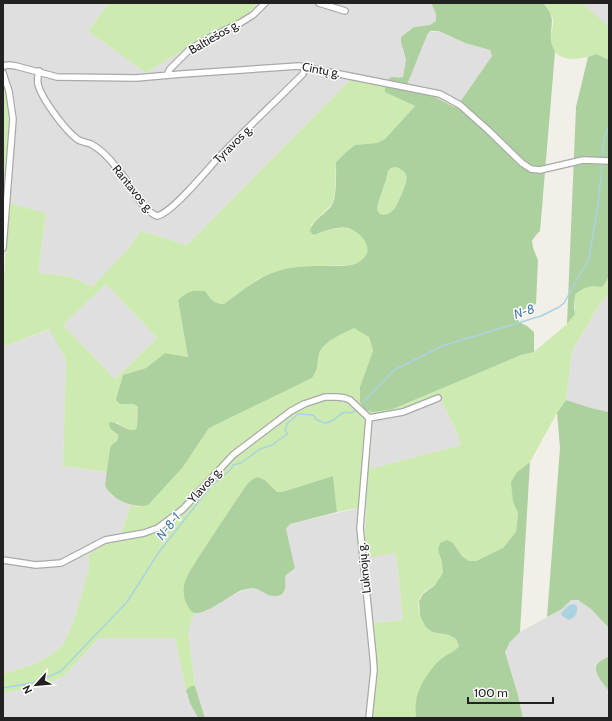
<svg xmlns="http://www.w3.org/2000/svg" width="612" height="721" viewBox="0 0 612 721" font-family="Cabin,sans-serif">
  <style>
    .residential { fill: #e0dfdf }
    .grass { fill: #cdebb0; fill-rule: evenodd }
    .forest { fill: #add19e; fill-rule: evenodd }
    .water { fill: #aad3df }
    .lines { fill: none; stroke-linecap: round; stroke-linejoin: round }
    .stream { stroke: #aad3df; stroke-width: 1.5 }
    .minor-casing { stroke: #a9a9a9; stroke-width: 8 }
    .minor { stroke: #fff; stroke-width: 5.5 }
    .labels { text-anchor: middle; stroke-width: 3; stroke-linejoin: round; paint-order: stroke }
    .street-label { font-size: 12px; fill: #222; stroke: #fff }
    .water-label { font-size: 13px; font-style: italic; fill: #4a7aab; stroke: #fff }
  </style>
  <rect width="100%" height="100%" fill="#f2efe9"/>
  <!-- residential -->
  <path class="residential" d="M3,3H109L88,31L146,73L188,47L247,15L258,3H431L436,14V21L430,25L414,27L402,48L406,60L403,77L400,78L392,77L389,79L385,87L352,78L187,245L141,231L128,249L92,287L72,277L38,273L46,213L8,203L17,117L14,94L9,76L3,64Z
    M582,3H609V27L607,26Z
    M430,31L433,32L439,31L465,43L490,50L492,54V56L458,105L454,107L431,95L407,91V85L427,34Z
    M106,284L157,338L115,379L63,325Z
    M609,294V412L591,408L566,400L572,351L599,305Z
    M50,329L66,359L63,466L107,472L105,485L111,495L131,505L118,541L110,543L88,555L89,569L73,623L63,645L51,655L34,664L3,674V347Z
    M441,400L456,430L461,445L370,469L372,422Z
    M367,506L364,543L396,553L403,620L373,623L376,654L371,718H205L195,686L188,630L194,613H197L244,590L256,589L274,596L286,587L285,576L295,567L286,529L290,524Z
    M571,600H578L591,609L609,628V656L597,663L595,667L596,671L609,691V718H523L518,695L505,652L510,642L520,632L562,609Z
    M99,638H175L188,698L198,718H3V693L44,686L65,675Z"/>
  <!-- grass -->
  <path class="grass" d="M109,3H258L247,15L188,47L146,73L88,31Z
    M543,3H582L609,27V60L596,54C580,60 554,65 551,41C550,34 554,26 553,19C552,14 546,8 543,3Z
    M3,78C14,116 7,155 3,194Z
    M352,78L385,87L386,92L415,106L385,139L377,143L355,145L346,152L336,162L335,192L332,204L311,225L313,235C336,228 354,220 368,246L367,254L362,261L350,265L294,267L259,278L224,304C213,304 211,299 205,291C191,290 188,291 178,300L188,357L165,353L146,368L123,375L120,404H134L138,407L137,427L135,430L131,431L116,422L113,431L118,434C119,444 113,441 110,448L107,472L63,466L66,359L49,329L3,347V301L8,203L46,213L38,273L72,277L92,287L128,249L141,231L187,245ZM106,284L157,338L115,379L63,325Z
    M396,167C400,169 405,171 406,175C409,181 398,202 395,208C392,212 388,214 384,215L380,214L377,210L378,203L386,180L388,171L391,168Z
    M609,276V294L599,305L572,351L566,400L557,413L530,462L517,472L513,502L518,513L516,532L503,548L476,561H469L462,556L453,543L438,550C440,556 445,567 443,574C439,584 430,587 423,593C411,606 424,622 432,632L449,635L456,639L459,646L455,652L443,657L416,701V718H371L376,654L373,623L403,620L396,553L365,558L364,543L367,506L337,512L333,476L282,492H277L265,480L258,477L253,479L247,484L204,549L186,579L190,610L194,613L188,631L195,686H191L186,690L175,638H99L65,675L44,686L3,693V674L34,664L51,655L63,645L73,623L89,569L88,555L102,546L118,541L131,505L140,507L183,467L209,428L312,378C320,366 316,366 319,354C322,342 344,333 355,327L369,337L373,352L360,387L393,409L521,355L534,352L567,324L575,314V295L581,289L606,282ZM441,400L456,430L461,445L370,469L372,422Z"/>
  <!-- forest -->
  <path class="forest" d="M431,3H543C557,19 550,22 551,40C551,44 553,48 555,52L540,231L536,235L532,241L533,248L538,260L536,304L523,310L517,316L519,322L527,326L534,332V352L521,355L393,409L373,412L365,410L360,402V387L373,351L369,337L354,328C344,333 322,342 319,354C316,366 320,366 312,378L209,428L183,467L148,505C134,509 110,499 105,485L110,448C113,441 119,444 118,434C114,432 109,429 109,423L111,422C120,423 126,431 135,430L137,427L138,407L134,404H120L116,400L123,375L146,368L165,353L188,357L178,300C188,291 191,290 205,291C211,299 213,304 224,304C241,292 257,277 278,271C296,265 315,266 333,266C339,266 346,266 351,265C372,259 372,244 356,232C344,222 326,231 313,235L310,231C313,219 325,215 332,205C337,196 336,172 336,162L346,152L355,145L377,143L385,139L415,106L385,92C385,87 386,78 392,77C396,77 399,78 403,77L406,60L401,42V37L414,27L430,25L436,21V14ZM430,31H439L465,43L490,50L492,56L458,105L454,107L431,95L407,91V85L427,35ZM396,167C400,169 405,171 406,175C409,181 398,202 395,208C392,212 388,214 384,215L380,214L377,210L378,203L386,180L388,171L391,168Z
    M596,54L609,60V276L606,282L602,287C591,285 583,287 575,295L574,307L575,314L567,324L576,107L588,57Z
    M566,400L591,408L609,412V628L591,609L578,600H571L562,609L547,617L560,448L557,413Z
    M530,462L520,632L510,642L505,652L518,695L523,718H416C416,713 415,707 416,702C418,686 430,669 441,659C448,653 453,654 459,646L456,639L449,635L432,632L425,626L420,615L419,601L423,594L435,585L443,573L442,562L438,550L440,543L447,540L453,543L462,556L469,561H476L503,548L516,532L518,513L513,502L511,482L517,472Z
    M333,476L337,512L290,524L286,529L295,568L285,576C286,585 287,597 274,596C268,596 262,591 257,589C252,588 247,589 242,590C230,595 207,614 196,613C193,613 190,611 189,608C183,600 182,588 186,579C189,572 194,565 198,558C214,533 231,508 247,484L253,479L258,477L265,480L277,492H282Z
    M609,656V691C605,685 590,670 598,663C601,660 606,658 609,656Z
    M191,686H195L205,718H198L190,703L186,690Z"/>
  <!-- water -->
  <path class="water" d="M573,604L577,606C578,613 575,618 569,620L562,616L561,613L568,606Z"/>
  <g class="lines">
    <!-- stream -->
    <path class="stream" d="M603,156L604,138L609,126
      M364,402L394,370L442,346L541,316L559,307L564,303L589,258L598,206L602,165
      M3,688L37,682L61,671L127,602L159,552L211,486L231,469L233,465L241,463L260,449L272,445L286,435L288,433L285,431L287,424L298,414L313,415L317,420L325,423C337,422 339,409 351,413L355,411"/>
    <defs>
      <path id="minor" d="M319,3L345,11
        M3,66L9,65L16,66L57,77L136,78L182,74L299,66L440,94L460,105L488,130L522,163L531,169L540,170L583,160L609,161
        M39,71C38,76 37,79 38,84C41,98 65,130 77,139C81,142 86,142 91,144C100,149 110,159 116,167C128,179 141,210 157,216C172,213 206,171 218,158C246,129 275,102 303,74L305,68
        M3,73L9,91L13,119L3,248
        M167,75L170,69L190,49L213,36L240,23L253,15L265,3
        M369,418L403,412L438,398
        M3,560L36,565L61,563L105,540L144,533L158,528L183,509L233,455L291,411L304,404L325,397H337L345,398L350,400L369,418
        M369,718L374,670L373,656L360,528L369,418"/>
    </defs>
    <!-- minor casing -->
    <use href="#minor" class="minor-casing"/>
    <!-- minor -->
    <use href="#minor" class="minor"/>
  </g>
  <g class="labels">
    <!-- street labels -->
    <g class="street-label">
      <text transform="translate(214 37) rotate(-30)" y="4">Baltiešos g.</text>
      <text transform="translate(321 70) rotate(10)" y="4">Cintų g.</text>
      <text transform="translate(233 144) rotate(-45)" y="4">Tyravos g.</text>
      <text transform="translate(133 189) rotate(51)" y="4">Rantavos g.</text>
      <text transform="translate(205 485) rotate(-48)" y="4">Ylavos g.</text>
      <text transform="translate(364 568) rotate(-96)" y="4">Luknojų g.</text>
    </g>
    <!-- water labels -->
    <g class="water-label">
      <text transform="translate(524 311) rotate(-18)" y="5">N-8</text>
      <text transform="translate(168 526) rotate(-52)" y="5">N-8-1</text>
    </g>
  </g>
  <!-- border -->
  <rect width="612" height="721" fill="none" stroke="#222222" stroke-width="8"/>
  <!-- north arrow -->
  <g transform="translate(36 685) rotate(243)" stroke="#ffffff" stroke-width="3" paint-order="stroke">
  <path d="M0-3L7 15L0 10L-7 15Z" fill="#222222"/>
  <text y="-6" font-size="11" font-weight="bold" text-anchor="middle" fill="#222222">N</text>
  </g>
  <!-- scale -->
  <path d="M468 697v6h85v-6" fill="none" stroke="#222222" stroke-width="2"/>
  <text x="474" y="697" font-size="12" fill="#222222" stroke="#ffffff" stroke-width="3" paint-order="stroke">100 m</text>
</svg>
